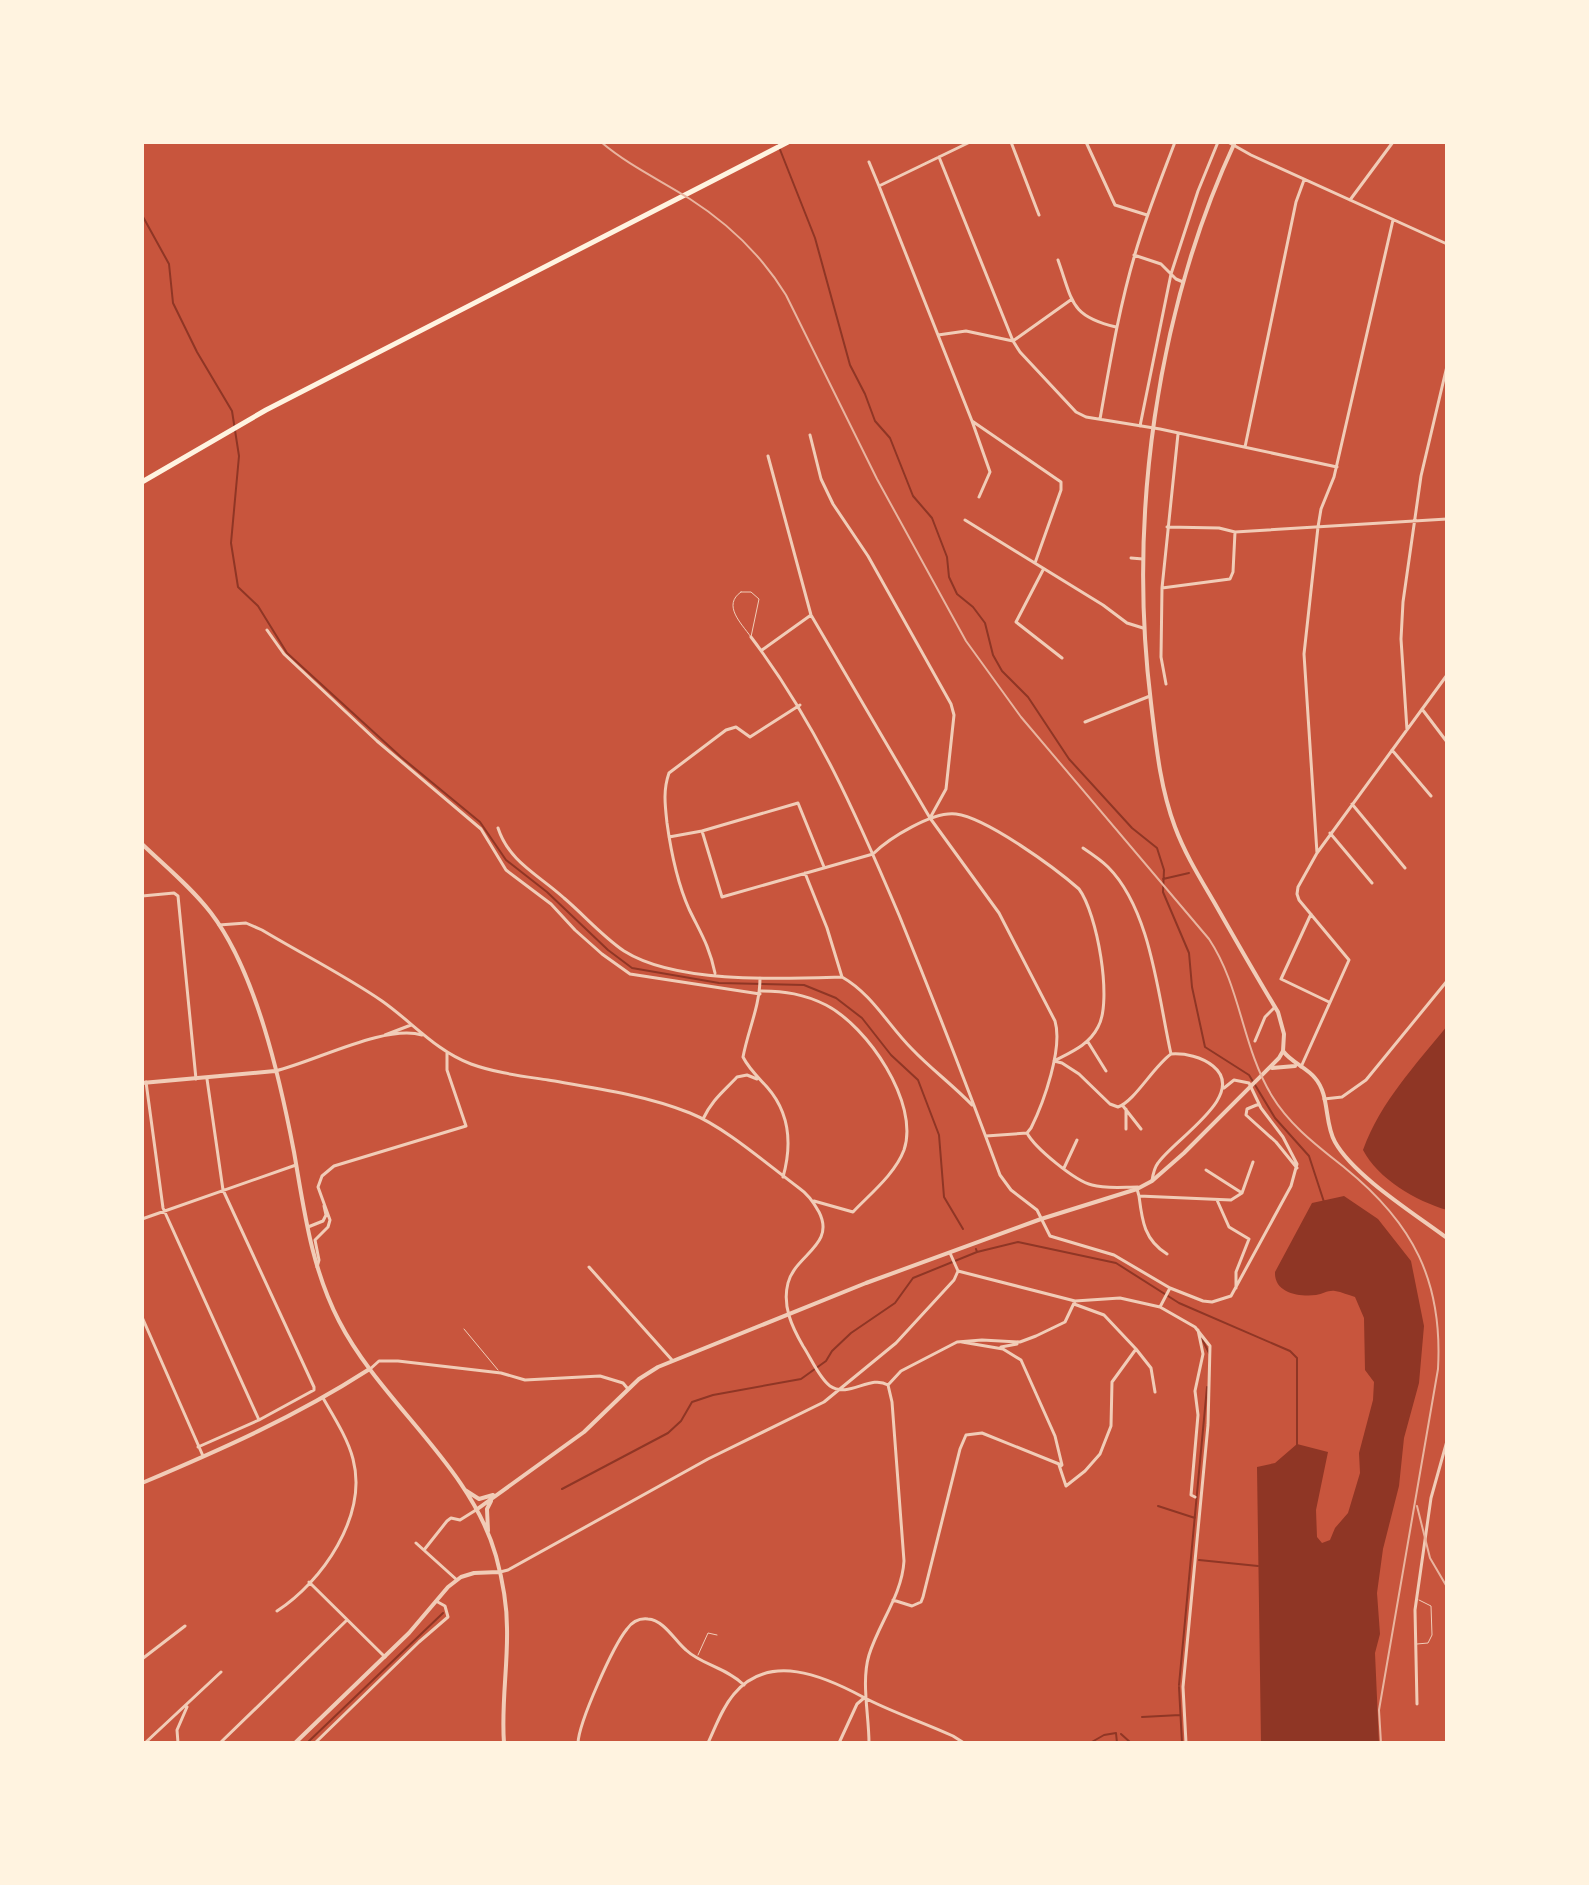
<svg xmlns="http://www.w3.org/2000/svg" width="1589" height="1885" viewBox="0 0 1589 1885" font-family="'Fira Sans Condensed',sans-serif">
  <style>
    .water { fill: #8f3625 }
    .lines { fill: none; stroke-linecap: round; stroke-linejoin: round }
    .stream { stroke: #8f3625; stroke-width: 2 }
    .service { stroke: #f1ccb7; stroke-width: 1 }
    .minor { stroke: #f1ccb7; stroke-width: 3 }
    .tertiary { stroke: #f1ccb7; stroke-width: 4 }
    .primary { stroke: #fff3e0; stroke-width: 5 }
    .rail { stroke: #e9b49f; stroke-width: 2 }
  </style>
  <rect width="100%" height="100%" fill="#c8553d"/>
  <!-- water -->
  <path class="water" d="M1447,1026V1210C1416,1201 1378,1179 1363,1150C1381,1101 1415,1066 1447,1026Z
    M1344,1196L1378,1219L1411,1261L1424,1326L1419,1383L1404,1438L1399,1486L1383,1549L1377,1593L1380,1634L1375,1653L1379,1743H1261L1257,1467L1275,1463L1297,1444L1328,1452L1316,1510L1317,1537L1322,1543L1330,1540L1335,1528L1348,1513L1360,1473L1359,1453L1373,1400L1374,1382L1365,1370L1364,1318L1355,1297C1348,1295 1342,1292 1335,1291C1328,1290 1323,1294 1316,1295C1299,1297 1274,1293 1275,1272L1312,1203Z"/>
  <g class="lines">
    <!-- stream -->
    <path class="stream" d="M777,142L815,238L850,365L865,394L875,421L890,438L913,496L932,518L947,557L949,577L957,594L973,607L985,623L993,655L1002,671L1028,697L1069,759L1132,828L1157,848L1164,870L1163,892L1189,953L1192,987L1205,1047L1249,1075L1275,1118L1309,1156L1324,1202
      M142,215L169,264L173,303L197,352L232,411L239,456L231,543L238,587L258,606L287,653L401,757L480,822L506,860L547,892L608,950L632,968L719,983L804,985L836,998L862,1018L891,1055L918,1080L939,1135L944,1197L963,1229
      M1163,879L1189,873
      M976,1249L977,1252L1018,1242L1116,1263L1179,1303L1290,1351L1297,1358V1445
      M1202,1339L1209,1353
      M562,1489L668,1433L681,1421L692,1402L713,1395L801,1379L826,1361L832,1351L851,1333L895,1303L913,1278L977,1252
      M1158,1506L1195,1518
      M1199,1560L1258,1566
      M1179,1685L1207,1387
      M1179,1687L1182,1743
      M1142,1717L1180,1715
      M1121,1734L1131,1743
      M307,1743L443,1613
      M1090,1743L1104,1735L1116,1733L1117,1743"/>
    <!-- service -->
    <path class="service" d="M741,592H751L759,599L751,637C741,623 722,605 741,592Z
      M464,1329L498,1370
      M1417,1644L1428,1643L1432,1635L1431,1606L1419,1600
      M698,1655L708,1633L717,1635"/>
    <!-- minor -->
    <path class="minor" d="M1011,142L1039,215
      M1086,142L1115,205L1147,215
      M1228,142L1251,155L1447,244
      M939,157L1013,341L1020,352L1076,412L1086,417L1160,429L1337,467
      M869,162L879,186L970,142
      M879,186L972,421L1061,482V490L1035,563
      M1350,200L1393,142
      M1134,255L1161,264L1176,279L1183,282
      M1058,260C1073,302 1070,316 1116,327
      M938,335L966,331L1013,341L1072,299
      M1100,419C1110,363 1119,308 1135,254C1146,216 1161,179 1175,142
      M972,421L990,472L979,497
      M1140,426L1171,274L1198,191L1218,142
      M810,435L821,479L833,504L868,556L951,704L954,715L946,789L930,818
      M1245,447L1296,202L1304,180
      M768,456L811,615L930,818L999,913L1055,1021C1063,1048 1044,1102 1031,1128L1027,1133L986,1136
      M965,520L1103,605L1127,623L1143,628
      M1167,527L1219,528L1235,532L1447,519
      M1131,558L1143,559
      M1043,570L1016,622L1062,658
      M1162,588L1230,579L1233,572L1235,532
      M267,630L284,654L377,741L481,829L506,870L551,904L575,930L602,954L630,974L760,994
      M751,637C816,723 857,816 899,915C934,1001 968,1088 1000,1175L1011,1190L1037,1210L1050,1236L1114,1255L1170,1288L1203,1301L1212,1302L1231,1296L1291,1186L1297,1164L1283,1137L1261,1108L1249,1083L1234,1080L1224,1088
      M762,650L811,615
      M1166,684L1161,657L1162,588L1178,434
      M1422,709L1447,742
      M1085,722L1150,696
      M1407,730L1401,639L1403,602L1421,476L1447,366
      M1392,750L1431,796
      M1352,804L1405,868
      M498,828C509,862 539,875 564,898C584,915 602,936 624,951C676,984 781,979 842,977C872,994 888,1025 912,1049C931,1069 953,1085 972,1105
      M702,831L722,897L873,854C889,838 933,811 956,814C987,818 1055,868 1079,889C1097,913 1113,1001 1098,1027C1089,1045 1071,1052 1054,1061
      M1330,833L1372,883
      M669,837L702,831L798,803L824,867
      M1083,848C1092,854 1101,860 1108,867C1151,910 1158,996 1171,1054C1185,1053 1202,1057 1213,1066C1249,1095 1174,1139 1158,1163C1154,1168 1153,1174 1152,1181
      M1317,853L1304,654L1318,527L1321,509L1334,477L1393,220
      M805,873L827,928L842,977
      M142,896L174,893L178,896L196,1079
      M1311,914L1281,979L1329,1002
      M219,925L246,923L262,930C302,954 344,975 382,1001C412,1022 436,1051 471,1064C496,1073 522,1076 548,1080C595,1088 645,1095 690,1113C725,1127 768,1165 799,1188C808,1194 814,1203 819,1212C836,1245 795,1255 788,1283C782,1306 792,1327 803,1346C811,1358 819,1378 830,1386C849,1399 870,1374 888,1385
      M715,973C709,945 701,934 689,909C677,882 671,852 667,823C665,805 663,790 669,773L726,730L736,727L750,737L800,705
      M760,978C760,1006 748,1030 743,1057C749,1069 758,1077 767,1087C790,1113 792,1145 783,1177
      M760,991C785,991 804,994 826,1005C867,1026 920,1103 904,1150C895,1174 870,1194 853,1212L814,1201
      M385,1035L411,1025
      M1255,1041L1265,1017L1275,1007
      M1088,1042L1106,1071
      M1054,1061L1062,1063L1079,1074L1110,1104L1118,1107C1134,1102 1153,1067 1171,1054
      M1301,1067L1349,960L1299,900L1297,894L1298,887L1317,853L1447,675
      M275,1071C314,1062 385,1024 422,1035
      M146,1082L163,1208L259,1420
      M1324,1099L1342,1097L1366,1080L1447,981
      M1259,1104L1247,1109L1246,1115L1276,1142L1297,1168
      M1123,1106L1141,1129
      M703,1119C712,1100 723,1092 737,1077L747,1075L757,1079
      M1126,1129V1109
      M1027,1133C1035,1148 1075,1181 1092,1185C1106,1189 1123,1187 1138,1187
      M1064,1168L1077,1140
      M1206,1170L1242,1193
      M1137,1189L1139,1196L1231,1200L1242,1193L1253,1162
      M1139,1196C1142,1220 1144,1240 1167,1254
      M1217,1200L1229,1227L1249,1239L1236,1272V1288
      M142,1219L296,1165
      M308,1227L323,1221L326,1215L324,1206
      M950,1253L958,1271
      M317,1267L319,1260L315,1240L328,1227L330,1220L318,1187L322,1176L334,1166L466,1126L447,1070V1053
      M589,1267L672,1360
      M958,1271L1075,1301L1120,1298L1160,1307L1195,1327L1210,1346L1208,1425L1183,1687L1186,1743
      M1074,1304L1104,1315L1136,1349L1151,1368L1155,1392
      M1160,1307L1170,1288
      M142,1317L203,1456
      M962,1342L1003,1349L1021,1360L1055,1436L1062,1465L1060,1467
      M1001,1347L1017,1344
      M369,1370L379,1361H398L501,1373L525,1380L600,1376L623,1383L628,1389
      M888,1385L901,1371L957,1342L982,1340L1020,1342L1036,1336L1065,1322L1075,1301
      M198,1447L259,1420L314,1390V1387L223,1190L207,1079
      M1059,1465L1066,1486L1085,1471L1100,1454L1111,1426L1112,1382L1136,1349
      M1195,1497L1191,1495L1198,1415L1195,1391L1203,1354L1198,1330
      M416,1543L457,1580
      M424,1550L447,1521L451,1518L460,1520L476,1510
      M500,1572L508,1570L708,1459L824,1402L896,1343L954,1280L958,1271
      M309,1582L385,1657
      M893,1600L912,1606L921,1602L923,1597L960,1449L966,1435L982,1433L1059,1464
      M277,1611C322,1582 368,1516 353,1459C348,1439 334,1417 323,1398
      M142,1659L185,1626
      M1417,1704L1415,1610L1431,1498L1447,1441
      M145,1743L221,1672
      M178,1743L177,1730L187,1707
      M220,1743L347,1620
      M315,1743L419,1642L448,1617L445,1606L436,1601
      M578,1743C579,1722 613,1646 627,1629C632,1622 639,1618 648,1619C664,1620 675,1641 686,1650C702,1665 725,1667 744,1685
      M708,1743C716,1726 722,1708 734,1694C769,1652 824,1676 863,1697C891,1712 923,1722 953,1736L964,1743
      M839,1743L857,1704L864,1698
      M869,1743C869,1715 861,1682 869,1655C879,1623 902,1595 904,1561L892,1402L888,1385"/>
    <!-- tertiary -->
    <path class="tertiary" d="M142,844C165,866 191,887 211,913C256,972 280,1079 294,1152C304,1209 311,1267 339,1321C381,1403 471,1466 496,1556C502,1578 507,1605 507,1628C508,1666 501,1705 504,1743
      M1283,1051C1292,1063 1306,1067 1315,1078C1330,1095 1324,1123 1335,1142C1354,1176 1415,1214 1447,1238
      M1272,1068L1295,1066
      M142,1083L275,1071
      M142,1483C222,1449 295,1417 368,1370
      M465,1490L479,1499L493,1495
      M476,1510L584,1432L639,1379L658,1367L866,1283L1041,1219L1137,1189L1152,1181L1184,1153L1279,1058L1283,1051L1284,1034L1278,1012C1256,976 1235,939 1214,902C1200,878 1185,854 1175,827C1160,787 1156,745 1151,703C1128,518 1156,312 1235,142
      M488,1531L487,1509L491,1501
      M295,1743L409,1633L448,1587L461,1577L474,1573L499,1572"/>
    <!-- primary -->
    <path class="primary" d="M142,482L266,410L788,142"/>
    <!-- rail -->
    <path class="rail" d="M601,142C628,165 660,180 690,199C729,224 762,256 786,295L877,479L966,641L1021,717L1209,939C1241,987 1242,1047 1272,1096C1290,1126 1319,1147 1345,1168C1413,1223 1443,1281 1438,1369L1379,1710L1381,1743
      M1417,1506L1430,1558L1447,1587"/>
  </g>
  <!-- border -->
  <rect width="1589" height="1885" fill="none" stroke="#fff3e0" stroke-width="288"/>
</svg>
